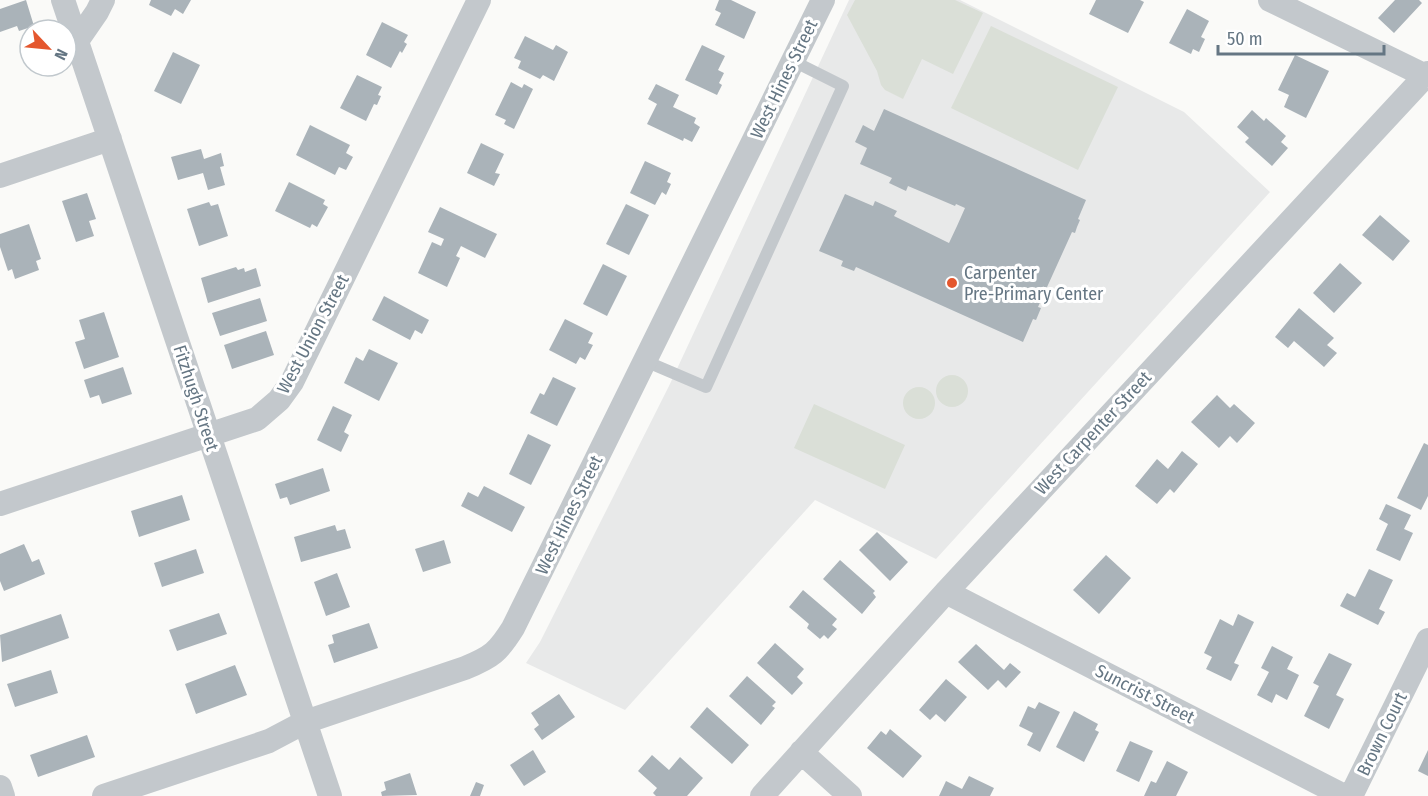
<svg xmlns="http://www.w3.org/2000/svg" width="1428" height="796" viewBox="0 0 1428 796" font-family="'Fira Sans Condensed',sans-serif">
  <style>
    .built { fill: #e8e9e9 }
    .green { fill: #dadfd7 }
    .building { fill: #aab3b9 }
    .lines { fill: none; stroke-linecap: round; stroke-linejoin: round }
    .service { stroke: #c3c8cc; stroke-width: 12 }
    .minor { stroke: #c3c8cc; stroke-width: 24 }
    .poi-dot { fill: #e4572e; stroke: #fff; stroke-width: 2 }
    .labels { text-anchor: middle; stroke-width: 6; stroke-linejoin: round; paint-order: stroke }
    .street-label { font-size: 18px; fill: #657683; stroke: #fff }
    .poi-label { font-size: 18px; fill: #657683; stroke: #fff; text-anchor: start }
  </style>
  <rect width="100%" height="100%" fill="#fafaf8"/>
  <!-- built -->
  <path class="built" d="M849,0H960L1184,112L1270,192L936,559L815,500L625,710L526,663L540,642L669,386Z"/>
  <!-- green -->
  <path class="green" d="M855,0H955L983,13L953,74L922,59L903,99L885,90L881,85L877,71L847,15Z
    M991,26L1118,87L1078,170L951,108Z
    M936 391a16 16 0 1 1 32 0a16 16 0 1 1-32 0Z
    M903 403a16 16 0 1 1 32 0a16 16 0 1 1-32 0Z
    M814,404L905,445L885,489L794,448Z"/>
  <!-- building -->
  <path class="building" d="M26,0L34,26L19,31L17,26L0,32V9Z
    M151,0H191L183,14L175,9L171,16L149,5Z
    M719,0H731L756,12L744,39L715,25L721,13L715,10Z
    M1096,0H1140L1144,2L1128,33L1089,14Z
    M1395,0H1419L1422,3L1394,33L1378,18Z
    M1187,9L1209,21L1201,37L1205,39L1199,52L1193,49L1191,54L1169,43Z
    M382,22L408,35L404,42L407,44L402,53L400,51L391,68L366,55Z
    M525,36L553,50L556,45L568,52L554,81L543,75L540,79L518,68L521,61L514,58Z
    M702,45L725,56L718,70L724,73L719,83L722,85L717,95L685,80Z
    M173,52L200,65L181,104L154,91Z
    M1295,55L1329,71L1306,118L1284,107L1289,95L1278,90Z
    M357,75L382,87L378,95L381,96L377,105L374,104L366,121L340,108Z
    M511,82L522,88L524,84L533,89L514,129L504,124L506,120L495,115Z
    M656,84L679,95L673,107L696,118L694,123L700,127L692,142L684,138L683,141L647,124L657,104L648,99Z
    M884,109L1086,200L1078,219L1080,220L1077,227L1075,233L1072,232L1038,307L1041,308L1036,320L1033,319L1023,342L856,267L854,271L841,266L843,261L819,251L845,194L873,206L875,201L897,211L894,216L949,243L957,226L965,208L956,204L955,206L908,186L906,191L889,183L892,178L860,164L867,148L855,142L863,125L874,131Z
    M1252,110L1264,121L1266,118L1286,136L1281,142L1288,148L1272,166L1245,142L1249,138L1237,127Z
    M310,125L350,145L346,153L353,157L346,170L339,167L335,175L296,155Z
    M481,143L504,154L495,173L500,174L494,186L467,173Z
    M201,149L204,159L221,153L224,166L220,167L225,185L208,190L203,173L178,180L171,157Z
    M645,161L671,173L667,182L671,184L666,195L662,192L655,205L630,193Z
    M289,182L325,200L323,204L328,207L317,227L312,224L310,228L275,211Z
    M87,193L96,219L89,221L94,236L76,242L62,201Z
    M209,202L211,206L218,204L228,236L199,246L187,209Z
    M626,204L649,215L629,255L606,244Z
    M440,207L497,234L485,258L461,246L456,256L460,258L447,287L418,273L432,242L441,246L444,239L428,232Z
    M1380,215L1410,241L1393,261L1362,235Z
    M29,224L41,259L36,261L39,270L15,279L12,269L8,271L0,247V234Z
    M1340,263L1362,283L1334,313L1313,293Z
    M603,264L627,276L607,316L583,304Z
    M236,267L238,270L244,268L245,272L256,268L261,286L208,303L201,278Z
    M384,296L429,320L422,334L415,330L410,340L372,320Z
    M260,298L267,321L220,336L212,313Z
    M1299,308L1334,338L1327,345L1337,353L1324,367L1294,341L1288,348L1275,337Z
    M104,312L119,357L84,369L75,342L85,339L79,320Z
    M565,319L593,333L588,343L593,345L585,360L580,357L576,364L549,350Z
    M266,331L274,355L232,369L224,345Z
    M369,349L398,363L379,401L344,383L356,357L363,361Z
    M123,367L132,394L102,404L99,395L90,398L84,380Z
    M553,377L576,388L557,426L530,413L540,393L544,395Z
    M1217,395L1230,408L1234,404L1255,423L1237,443L1230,436L1219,448L1191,422Z
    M333,406L352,415L344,432L349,435L341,452L317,440Z
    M528,434L551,445L531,485L509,474Z
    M1424,443L1428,445V496L1421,510L1397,498Z
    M1182,451L1198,464L1174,493L1170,489L1157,504L1135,486L1157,459L1168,469Z
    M323,468L330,491L290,505L287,497L280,499L275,484Z
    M484,486L525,507L512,532L461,506L468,492L478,497Z
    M182,495L190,520L139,537L131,511Z
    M1386,504L1411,515L1404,529L1413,533L1400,561L1376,550L1388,524L1379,519Z
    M335,525L337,531L345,529L351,548L301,562L294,537Z
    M877,532L908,562L890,581L859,550Z
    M444,540L451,563L423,572L415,549Z
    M24,544L32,562L39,559L45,574L4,591L0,581V554Z
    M196,549L204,573L162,587L154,563Z
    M1106,555L1131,578L1099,614L1073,590Z
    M840,560L875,591L873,593L876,597L862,614L823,579Z
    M1369,569L1393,580L1379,609L1385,612L1378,625L1340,606L1347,593L1355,597Z
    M337,573L350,607L326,616L314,582Z
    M803,590L837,619L832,625L837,629L828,639L824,635L820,639L807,628L809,624L789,607Z
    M219,613L227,634L177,651L169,630Z
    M61,614L69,638L2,662L0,635Z
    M1238,614L1254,622L1234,663L1239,665L1231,681L1206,669L1212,657L1204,653L1220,619L1233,626Z
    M369,623L378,648L334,663L328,645L334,643L332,635Z
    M775,643L804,669L797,677L803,683L792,695L757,663Z
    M976,644L1004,670L1010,663L1021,672L1006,688L998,680L988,690L958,662Z
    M1272,646L1293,657L1287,669L1299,675L1287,700L1276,694L1272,703L1257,695L1269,672L1261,668Z
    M1329,653L1352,664L1336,695L1344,699L1329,729L1304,716L1319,686L1313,683Z
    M235,665L247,695L196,714L185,684Z
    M51,670L58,693L15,707L7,684Z
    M747,676L776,702L772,706L775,708L761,725L729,696Z
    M946,679L967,697L945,722L936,714L930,720L919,710Z
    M559,694L575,717L542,740L534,729L539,725L531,713Z
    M1039,702L1060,712L1040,752L1027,745L1033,733L1019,726L1028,706L1035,709Z
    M707,707L749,745L732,764L690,727Z
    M1074,711L1098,724L1095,730L1099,732L1084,762L1056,747Z
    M890,729L922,756L903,778L867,748L881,731L886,735Z
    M87,735L95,757L38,777L30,755Z
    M1130,741L1153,751L1139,782L1116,771Z
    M533,750L546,772L524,786L510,765Z
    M1428,750V776L1418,771Z
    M652,755L669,770L680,757L703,778L687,796H656L653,793L657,788L638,771Z
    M1167,761L1188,772L1176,796H1144L1151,781L1156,783Z
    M410,773L417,795L382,796L381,792L386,790L384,782Z
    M969,776L994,788L990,796H939L946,781L962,789Z
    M476,782L484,785L480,796H470Z"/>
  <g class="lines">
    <!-- service -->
    <path class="service" d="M645,361L706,387L843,86L793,61"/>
    <!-- minor -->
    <path class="minor" d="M63,0L330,796
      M1270,0L1426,76
      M77,41L97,12L103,0
      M0,176L110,139
      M0,504L257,419L279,400L292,382L479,0
      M946,592L1344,796
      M801,752L850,796
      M0,787L3,796
      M104,796L269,741L305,722L465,668C492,657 498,652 513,628L823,0
      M762,796L946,592L1428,73
      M1351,796L1428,640"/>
  </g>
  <!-- markers -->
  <circle class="poi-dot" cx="952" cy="283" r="6"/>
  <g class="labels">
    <!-- street labels -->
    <g class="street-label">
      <text transform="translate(784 79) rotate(-64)" y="6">West Hines Street</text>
      <text transform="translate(313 334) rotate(-62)" y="6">West Union Street</text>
      <text transform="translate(196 398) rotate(72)" y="6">Fitzhugh Street</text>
      <text transform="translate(1093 433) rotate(-47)" y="6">West Carpenter Street</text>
      <text transform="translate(569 515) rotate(-64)" y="6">West Hines Street</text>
      <text transform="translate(1145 694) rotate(27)" y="6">Suncrist Street</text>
      <text transform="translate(1382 734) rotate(-64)" y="6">Brown Court</text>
    </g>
    <!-- poi labels -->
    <g class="poi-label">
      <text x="964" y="279">Carpenter<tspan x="964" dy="21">Pre-Primary Center</tspan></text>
    </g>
  </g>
  <!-- north arrow -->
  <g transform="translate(48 48) rotate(116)"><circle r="28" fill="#ffffff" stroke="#c1c8cd" stroke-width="1.5"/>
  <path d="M0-4.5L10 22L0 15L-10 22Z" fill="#e4572e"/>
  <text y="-9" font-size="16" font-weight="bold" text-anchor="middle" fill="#657683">N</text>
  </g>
  <!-- scale -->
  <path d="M1218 45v9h166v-9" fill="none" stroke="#657683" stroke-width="3"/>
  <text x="1227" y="45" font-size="18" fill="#657683" stroke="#ffffff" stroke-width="4.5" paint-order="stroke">50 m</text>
</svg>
